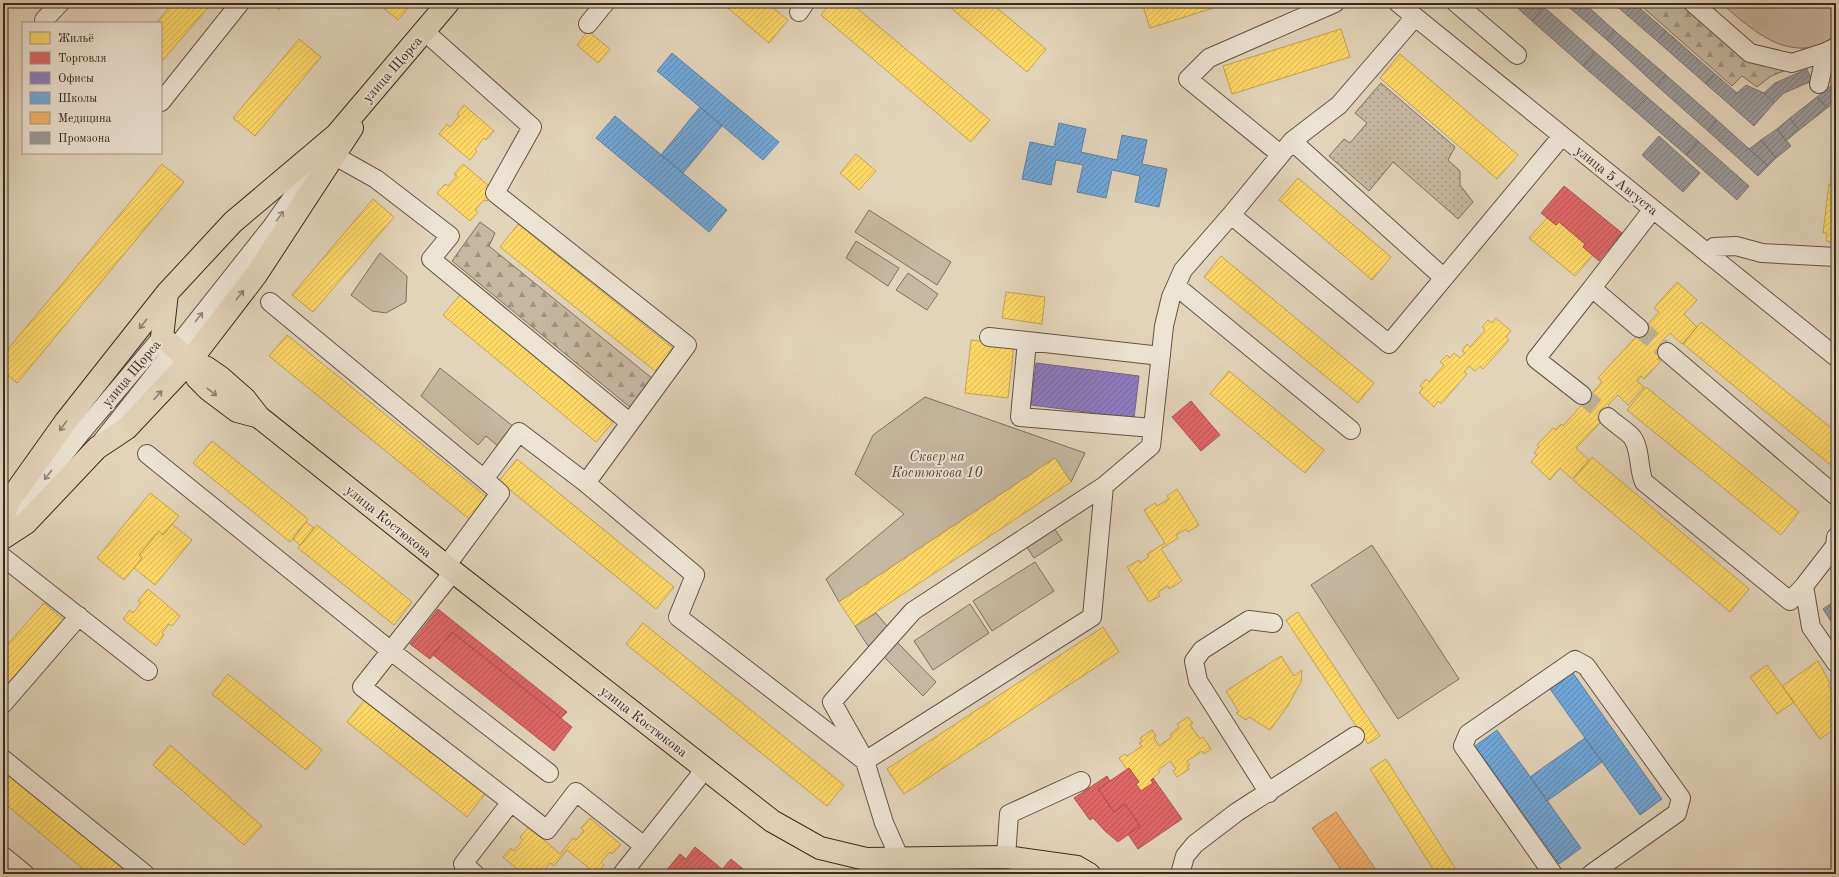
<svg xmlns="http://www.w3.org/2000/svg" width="1839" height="877" viewBox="0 0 1839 877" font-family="'Old Standard TT',serif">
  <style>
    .grass { fill: url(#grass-dots); stroke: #7e7062 }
    .forest { fill: url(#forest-firs); stroke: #7e7062 }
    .green { fill: #c5b7a0; stroke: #7e7062 }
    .homes { fill: url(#homes-hatch); stroke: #c3a452 }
    .shops { fill: url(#shops-hatch); stroke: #ae5452 }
    .offices { fill: url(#offices-hatch); stroke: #746393 }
    .schools { fill: url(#schools-hatch); stroke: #5e82a4 }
    .health { fill: url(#health-hatch); stroke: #bd8955 }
    .industry { fill: url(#industry-hatch); stroke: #7c7876 }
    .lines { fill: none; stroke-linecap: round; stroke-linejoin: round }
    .minor-tunnel { stroke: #c0b29b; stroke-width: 18; stroke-dasharray: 18 9; stroke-linecap: butt }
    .minor-casing { stroke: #625448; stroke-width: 20 }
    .major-casing { stroke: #382a23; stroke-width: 24 }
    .minor { stroke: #ece3d2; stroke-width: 18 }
    .major { stroke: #e2d4b9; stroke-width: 22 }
    .oneway { stroke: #92867a }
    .oneway2 { stroke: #8d7f6e }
    .labels { text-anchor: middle; stroke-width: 4; stroke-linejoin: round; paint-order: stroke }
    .street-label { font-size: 14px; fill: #382a23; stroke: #ece3d2 }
    .park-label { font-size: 14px; font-style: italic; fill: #54463c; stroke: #ece3d2 }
  </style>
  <defs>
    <pattern id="grass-dots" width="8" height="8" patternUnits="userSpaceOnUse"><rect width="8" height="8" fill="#c5b7a0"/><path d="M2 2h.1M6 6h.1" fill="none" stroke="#a19582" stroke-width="1.8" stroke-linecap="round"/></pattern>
    <pattern id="forest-firs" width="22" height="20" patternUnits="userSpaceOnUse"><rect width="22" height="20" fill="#c5b7a0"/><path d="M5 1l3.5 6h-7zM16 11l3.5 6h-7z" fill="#a19582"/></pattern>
    <pattern id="homes-hatch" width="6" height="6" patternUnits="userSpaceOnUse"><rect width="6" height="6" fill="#ffd966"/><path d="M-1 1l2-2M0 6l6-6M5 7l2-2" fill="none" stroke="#dbba58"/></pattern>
    <pattern id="shops-hatch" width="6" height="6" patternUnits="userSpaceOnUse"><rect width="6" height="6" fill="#e06666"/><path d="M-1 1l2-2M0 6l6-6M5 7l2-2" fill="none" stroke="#b75454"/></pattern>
    <pattern id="offices-hatch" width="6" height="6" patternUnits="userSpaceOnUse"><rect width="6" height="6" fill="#8e7cc3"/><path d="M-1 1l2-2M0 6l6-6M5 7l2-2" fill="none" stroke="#75669e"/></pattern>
    <pattern id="schools-hatch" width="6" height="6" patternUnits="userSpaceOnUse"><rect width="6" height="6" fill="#6fa8dc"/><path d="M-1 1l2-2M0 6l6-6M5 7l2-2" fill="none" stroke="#5c89b2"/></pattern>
    <pattern id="health-hatch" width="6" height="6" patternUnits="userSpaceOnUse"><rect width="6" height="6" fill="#f6b26b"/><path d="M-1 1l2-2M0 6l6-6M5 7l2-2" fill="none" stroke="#d4995c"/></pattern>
    <pattern id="industry-hatch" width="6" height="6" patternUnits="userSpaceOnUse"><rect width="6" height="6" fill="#999"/><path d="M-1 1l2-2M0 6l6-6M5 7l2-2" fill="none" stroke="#7e7d7c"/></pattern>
  </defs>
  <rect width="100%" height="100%" fill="#e2d4b9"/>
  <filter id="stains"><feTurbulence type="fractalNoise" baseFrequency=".005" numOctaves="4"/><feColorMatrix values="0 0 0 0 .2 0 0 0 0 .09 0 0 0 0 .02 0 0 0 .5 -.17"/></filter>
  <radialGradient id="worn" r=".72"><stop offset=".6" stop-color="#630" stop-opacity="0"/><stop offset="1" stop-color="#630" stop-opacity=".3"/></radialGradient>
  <!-- grass -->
  <path class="grass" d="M1381,83L1455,147L1448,160L1460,171V185L1473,202L1458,219L1393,162L1369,191L1329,156L1344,139L1350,143L1367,123L1355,113Z"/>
  <!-- forest -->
  <path class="forest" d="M1638,3H1684L1743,56L1786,70L1771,76L1757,87L1742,76L1732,86Z
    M480,222L495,233L489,246L653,379L631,408L452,261Z"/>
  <!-- green -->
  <path class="green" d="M1721,3H1836V40C1787,63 1756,33 1721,3Z
    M869,210L951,262L937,285L855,232Z
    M856,241L899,268L888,286L846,258Z
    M380,253L407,276L406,302L386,313L372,311L351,295Z
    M908,273L938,294L927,310L896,290Z
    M440,368L514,427L499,447L486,436L478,445L421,396Z
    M925,397L1085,453L1071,482L1055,458L839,602L826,579L904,514L855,474L873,435Z
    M1052,525L1062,540L1034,558L1024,543Z
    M1372,545L1459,679L1398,719L1311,585Z
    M1035,562L1054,591L992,631L973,601Z
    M970,604L989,633L933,670L914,641Z
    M876,613L893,633L874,655L855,626Z
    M895,640L936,682L923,696L881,654Z"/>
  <!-- homes -->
  <path class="homes" d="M173,3H212L161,62V23H156Z
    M271,3H285L279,10Z
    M382,3H412L398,20L380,5Z
    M722,3H767L788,20L769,43Z
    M831,3H851L990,120L971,142L821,15Z
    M945,3H991L1046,49L1027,72Z
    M1142,3H1229L1150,28Z
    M1341,29L1350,57L1232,94L1223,66Z
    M588,31L610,49L598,63L577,45Z
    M299,39L321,57L255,136L233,118Z
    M1400,54L1518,155L1497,179L1380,78Z
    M464,105L494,131L486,140L484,138L475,149L477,151L470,160L439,134L447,124L450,127L459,116L457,114Z
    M856,154L876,171L859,190L840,173Z
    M162,164L184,182L17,383L3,371V355Z
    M463,164L495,191L487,201L484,200L475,210L478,212L470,221L437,193L445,184L448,186L457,176L454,174Z
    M1298,178L1391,257L1372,280L1279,200Z
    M1835,178L1836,179V243L1826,241L1827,233H1823L1829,184L1834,185Z
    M373,199L394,217L313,312L292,295Z
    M1547,218L1556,225L1559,222L1585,244L1583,247L1593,255L1575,276L1529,238Z
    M518,224L674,349L655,371L500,247Z
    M1221,256L1374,383L1358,403L1204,277Z
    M1677,282L1697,300L1684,314L1697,327L1682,344L1670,333L1659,344L1663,347L1657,353L1660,356L1658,359L1661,361L1644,379L1641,376L1637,381L1644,387L1628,405L1618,395L1608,405L1610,407L1599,424L1576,448L1589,460L1572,479L1560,468L1550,480L1531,462L1537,455L1534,453L1539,447L1537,445L1553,428L1556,430L1561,424L1563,426L1602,382L1598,378L1659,312L1654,308Z
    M1006,292L1045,297L1042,324L1002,318Z
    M460,295L613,422L596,442L443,315Z
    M1496,318L1511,331L1506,337L1509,340L1483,369L1480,366L1475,371L1469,366L1464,372L1467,374L1441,404L1438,401L1434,407L1419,393L1423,388L1420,386L1426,379L1429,382L1444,365L1440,362L1447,355L1450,358L1454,353L1460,358L1465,353L1462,351L1467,344L1470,347L1485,330L1482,327L1488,320L1492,323Z
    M1701,322L1836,432V464L1833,467L1683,344Z
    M287,335L487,497L469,519L269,356Z
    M971,340L1014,345L1008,398L965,393Z
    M1229,371L1324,450L1305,473L1210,394Z
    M1646,387L1799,512L1781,535L1627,410Z
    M212,441L308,519L290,542L193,463Z
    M1592,457L1749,589L1730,612L1573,480Z
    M1055,458L1071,482L855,626L839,602Z
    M517,459L674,587L656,609L499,481Z
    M1177,489L1199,525L1188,532L1186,529L1176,535L1178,538L1161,549L1182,581L1169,589L1168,586L1158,592L1160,596L1149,602L1127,567L1139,560L1140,563L1149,557L1147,554L1165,543L1144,510L1155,503L1157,506L1169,499L1167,496Z
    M150,493L179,516L163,535L159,531L139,555L142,558L124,580L97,558Z
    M306,522L314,528L300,545L293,539Z
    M172,524L192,540L155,585L134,568L142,558L139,555L159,531L163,535Z
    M317,525L412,602L394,625L298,548Z
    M148,589L180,616L172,626L169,624L162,633L164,635L156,646L123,619L130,610L133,613L141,603L138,601Z
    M44,603L65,621L3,693V650Z
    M1298,612L1380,736L1368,744L1286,620Z
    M643,623L844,785L827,806L626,644Z
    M1103,627L1119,652L904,794L887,769Z
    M1281,656L1294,676L1302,670L1301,682L1287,707L1270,730L1249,717L1246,720L1236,713L1239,712L1226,691Z
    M1818,661L1830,683L1828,685L1836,697V728L1820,739L1782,686Z
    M1767,665L1794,702L1777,714L1750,677Z
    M228,674L322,750L306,770L212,694Z
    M365,699L485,794L467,817L347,722Z
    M1188,717L1193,723L1190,725L1200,739L1203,737L1211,749L1204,754L1202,751L1187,761L1190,765L1187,766L1189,769L1177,777L1173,771L1176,769L1170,761L1158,770L1160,772L1151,780L1153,783L1141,791L1136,784L1139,782L1129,768L1127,770L1119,758L1125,754L1127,756L1142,746L1139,743L1142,741L1140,738L1152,730L1156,736L1154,738L1159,746L1172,737L1170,735L1179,727L1177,724Z
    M170,745L262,826L244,845L153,765Z
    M1386,759L1455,868L1445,874H1436L1370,769Z
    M3,765L133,874H89L3,802Z
    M590,818L621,845L612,854L610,852L601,862L604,865L596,874L567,850L554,866L550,863L542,873L543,874H523L503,857L511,848L514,851L523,840L520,837L529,827L560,854L573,838L576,840L584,831L581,828Z"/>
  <!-- shops -->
  <path class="shops" d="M1564,186L1622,233L1599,261L1583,247L1585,244L1559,222L1556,225L1541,213Z
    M1191,401L1220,435L1201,451L1172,417Z
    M438,609L567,712L561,718L452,632L430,659L410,644Z
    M452,632L572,727L554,751L433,655Z
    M1129,768L1139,782L1136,784L1141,791L1153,783L1151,780L1153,778L1182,819L1138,849L1128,834L1140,826L1125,804L1114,812L1098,789Z
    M1107,776L1110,781L1098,789L1114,812L1125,804L1140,826L1118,842L1105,831L1093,818L1090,820L1074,798Z
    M695,847L722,869L718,874H668L665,872L680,854L686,859Z
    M731,859L749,874H718Z"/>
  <!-- offices -->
  <path class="offices" d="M1036,363L1139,376L1134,418L1031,405Z"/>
  <!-- schools -->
  <path class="schools" d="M672,53L779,142L763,160L657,71Z
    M700,107L722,126L683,173L661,155Z
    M615,116L727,210L709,232L596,138Z
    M1059,123L1086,129L1081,152L1117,160L1122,135L1147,140L1142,164L1167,169L1159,207L1135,202L1140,176L1112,170L1106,198L1077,192L1083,165L1056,160L1051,185L1022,179L1030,142L1054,147Z
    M1573,673L1662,799L1640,815L1550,689Z
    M1497,730L1581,848L1559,864L1475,746Z
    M1585,738L1602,762L1547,801L1530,777Z"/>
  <!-- health -->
  <path class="health" d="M1336,812L1379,874H1344L1312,828Z"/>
  <!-- industry -->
  <path class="industry" d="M1512,3H1540L1544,7L1532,21Z
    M1564,3H1584L1615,31L1607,40Z
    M1613,3H1634L1666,31L1657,41Z
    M1544,7L1595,52L1583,66L1532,21Z
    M1615,31L1666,75L1657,86L1607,40Z
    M1666,31L1715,74L1706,84L1657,41Z
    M1595,52L1647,97L1634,110L1583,66Z
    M1807,69L1812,81L1784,93L1774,103L1764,93L1775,83Z
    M1715,74L1737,93L1746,85L1764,93L1774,103L1754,126L1706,84Z
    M1666,75L1717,120L1708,131L1657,86Z
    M1836,82V101L1827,108L1817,97Z
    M1647,97L1698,141L1686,155L1634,110Z
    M1817,97L1827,108L1799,130L1790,118Z
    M1790,118L1799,130L1786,141L1777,129Z
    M1717,120L1768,166L1758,176L1708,131Z
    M1777,129L1791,146L1776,158L1761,140Z
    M1659,136L1700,173L1683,192L1642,155Z
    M1761,140L1776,158L1768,166L1749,149Z
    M1698,141L1749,186L1737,200L1686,155Z
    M1836,600V629L1823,609Z"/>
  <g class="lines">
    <!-- minor-tunnel -->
    <path class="minor-tunnel" d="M1639,328L1667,352
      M1582,395L1608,417"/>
    <defs>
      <path id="minor" d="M1398,3L1836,357
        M1456,3L1517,55
        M1693,3L1750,53L1792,63L1826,52L1836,47
        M799,12L805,3
        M44,20L60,3
        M588,24L605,3
        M424,31L532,127L495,193L687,345L586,483L519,432L484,479L500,493L446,566
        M1819,84L1826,52
        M161,102L240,3
        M1292,141L1444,278
        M1280,154L1188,79L1209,58L1335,3
        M335,156L376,179L450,236L431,259L629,422
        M1231,215L1389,344L1562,136
        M1708,254L1714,247L1736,246L1762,253L1836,257
        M1176,286L1351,430
        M270,302L484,479
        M1639,328L1592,288L1653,209
        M989,337L1027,341L1020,417L1153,428
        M1027,341L1161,356
        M1667,352L1836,496
        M1582,395L1536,359L1592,288
        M1608,417C1615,424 1626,430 1632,437C1641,449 1638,469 1644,482L1790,601L1804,586
        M102,441L273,225L324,152
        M147,454L391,651L549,773
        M586,483L695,575L678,617L865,761
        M3,531L80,434L162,337
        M1836,537L1835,546L1804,586L1811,627L1836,663
        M3,557L148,671
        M453,572L362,687L547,830L576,792L644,846
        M3,704L79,616
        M862,755L832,702L913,611L1104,486
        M3,759L145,874
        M1269,793L1198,681L1194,661L1202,650L1249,620L1273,623
        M3,856L25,874
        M1006,857L1009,814L1081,781
        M900,859L884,823L865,761L1092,617L1104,486L1151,446L1164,326L1171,297L1183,270L1231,215L1292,141L1339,105L1415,17
        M475,874L463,864L511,802
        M622,874L705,769
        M1180,874L1185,856L1195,844L1237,812L1355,736
        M1553,874L1463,746L1468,734L1575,660L1586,666L1681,798L1677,813L1591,874"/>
      <path id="major" d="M448,3L336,135L233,222L167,293L162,337L190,361L207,368L220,377L245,399L259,417L446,566L772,821L820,848L866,859L1006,857L1077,867L1089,874
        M190,361L197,378L209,390L237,411L256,416
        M3,516L9,501L66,421L167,293
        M3,538L26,523L97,448L127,428L190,361L256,275L352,128"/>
    </defs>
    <!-- minor casing -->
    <use href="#minor" class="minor-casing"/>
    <!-- major casing -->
    <use href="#major" class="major-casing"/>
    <!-- minor -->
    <use href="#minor" class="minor"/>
    <!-- major -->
    <use href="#major" class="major"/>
  </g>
  <!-- one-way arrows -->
  <defs><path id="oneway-shaft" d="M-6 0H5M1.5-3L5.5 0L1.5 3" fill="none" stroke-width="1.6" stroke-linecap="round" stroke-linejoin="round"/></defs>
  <g class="oneway">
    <use href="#oneway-shaft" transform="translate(280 216) rotate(-55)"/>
    <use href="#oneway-shaft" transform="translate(199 317) rotate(-52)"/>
    <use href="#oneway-shaft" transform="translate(48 475) rotate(128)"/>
  </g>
  <g class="oneway2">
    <use href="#oneway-shaft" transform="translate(240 295) rotate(-52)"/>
    <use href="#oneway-shaft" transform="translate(143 324) rotate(128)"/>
    <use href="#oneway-shaft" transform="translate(212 392) rotate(38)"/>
    <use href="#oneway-shaft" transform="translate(158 395) rotate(-48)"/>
    <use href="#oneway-shaft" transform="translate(63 426) rotate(126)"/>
  </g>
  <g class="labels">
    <!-- street labels -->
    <g class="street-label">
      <text transform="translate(392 69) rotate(-49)" y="5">улица Щорса</text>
      <text transform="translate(1617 180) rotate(39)" y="5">улица 5 Августа</text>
      <text transform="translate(131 373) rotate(-50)" y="5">улица Щорса</text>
      <text transform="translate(389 521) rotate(39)" y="5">улица Костюкова</text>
      <text transform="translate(644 721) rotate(38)" y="5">улица Костюкова</text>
    </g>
    <!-- park labels -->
    <g class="park-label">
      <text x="937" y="461">Сквер на<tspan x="937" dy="16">Костюкова 10</tspan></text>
    </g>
  </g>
  <!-- margin -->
  <rect width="1839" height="877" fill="none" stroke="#e2d4b9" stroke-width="16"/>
  <rect x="4" y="4" width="1831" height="869" fill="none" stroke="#382a23" stroke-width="2"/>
  <rect x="8" y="8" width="1823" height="861" fill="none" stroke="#382a23"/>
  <!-- legend -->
  <rect x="22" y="22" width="140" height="132" fill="#ece3d2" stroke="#a4998c"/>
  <rect x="30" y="32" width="20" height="12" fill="#ffd966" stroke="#a4998c"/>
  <text x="58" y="42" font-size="12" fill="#382a23">Жильё</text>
  <rect x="30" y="52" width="20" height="12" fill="#e06666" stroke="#a4998c"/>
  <text x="58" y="62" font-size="12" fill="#382a23">Торговля</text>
  <rect x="30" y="72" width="20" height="12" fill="#8e7cc3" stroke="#a4998c"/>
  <text x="58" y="82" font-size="12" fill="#382a23">Офисы</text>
  <rect x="30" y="92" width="20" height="12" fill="#6fa8dc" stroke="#a4998c"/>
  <text x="58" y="102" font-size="12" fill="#382a23">Школы</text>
  <rect x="30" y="112" width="20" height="12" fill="#f6b26b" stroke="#a4998c"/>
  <text x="58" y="122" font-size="12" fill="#382a23">Медицина</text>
  <rect x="30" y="132" width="20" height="12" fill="#999999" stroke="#a4998c"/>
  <text x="58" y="142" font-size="12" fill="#382a23">Промзона</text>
  <rect width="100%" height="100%" filter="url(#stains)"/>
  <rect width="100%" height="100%" fill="url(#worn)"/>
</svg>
